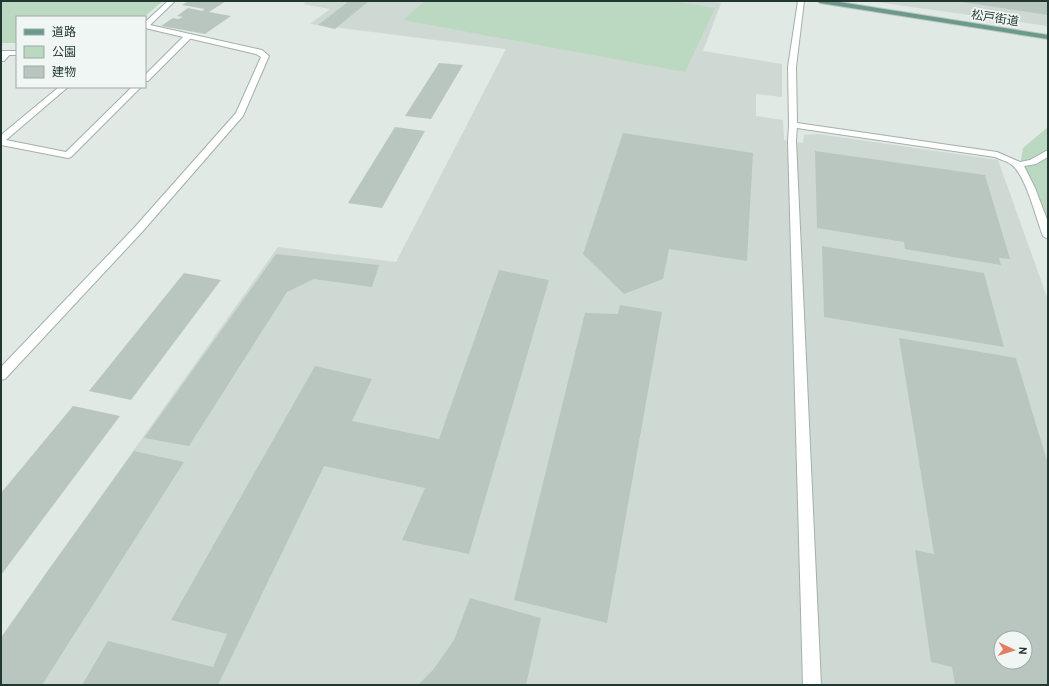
<svg xmlns="http://www.w3.org/2000/svg" width="1049" height="686" viewBox="0 0 1049 686" font-family="Overpass,'Noto Sans JP',sans-serif">
  <style>
    .built { fill: #ced9d3; fill-rule: evenodd }
    .green { fill: #bbd8c1 }
    .building { fill: #b9c6c0; fill-rule: evenodd }
    .lines { fill: none; stroke-linecap: round; stroke-linejoin: round }
    .service-casing { stroke: #a3b0ab; stroke-width: 2 }
    .pedestrian-casing { stroke: #a3b0ab; stroke-width: 2 }
    .minor-casing { stroke: #a3b0ab; stroke-width: 2 }
    .primary-casing { stroke: #bdc3c1; stroke-width: 2 }
    .service { fill: #fff; fill-rule: evenodd }
    .pedestrian { fill: #fff; fill-rule: evenodd }
    .minor { fill: #fff; fill-rule: evenodd }
    .primary { fill: #699a8a; fill-rule: evenodd }
    .labels { text-anchor: middle; stroke-width: 3.5; stroke-linejoin: round; paint-order: stroke }
    .far-street-label { font-size: 12px; fill: #223731; stroke: #f0f6f3 }
  </style>
  <rect width="100%" height="100%" fill="#e0e9e4"/>
  <!-- built -->
  <path class="built" d="M307,1H708L721,3L703,51L782,64V97L756,94V116L783,120L784,140L803,143L804,135L818,134L998,160L1048,300V685H1V637L278,247L396,262L506,49L310,24L330,9L303,4ZM1001,638H1025V662H1001Z
    M869,1H1048V26Z"/>
  <!-- green -->
  <path class="green" d="M1,1H163L144,17H17V43H1Z
    M425,1H671L715,8L685,72L403,20Z
    M1048,127V236L1020,166L1023,148Z"/>
  <!-- building -->
  <path class="building" d="M189,1H226L209,12L231,16L205,34L161,26L173,18L178,19L183,17L177,16L188,8L202,11L205,9L182,5Z
    M349,1H369L335,29L318,25Z
    M962,1H1048V15L962,2Z
    M439,63L463,65L431,119L405,116Z
    M395,127L425,131L382,208L348,203Z
    M623,133L753,153L747,261L669,249L663,279L624,294L583,254Z
    M815,151L985,175L1010,259L999,258L1001,265L905,249L904,242L817,228Z
    M822,246L984,273L1004,347L824,317Z
    M276,254L379,265L372,287L314,279L287,292L189,446L144,438Z
    M499,270L549,280L469,554L402,540L425,488L324,466L218,685H82L108,641L213,667L227,634L171,620L315,366L372,379L352,421L439,439Z
    M184,273L221,280L131,400L89,391Z
    M620,305L662,312L607,623L514,600L585,313L618,314Z
    M899,338L1016,358L1048,464V685H955L952,667L931,662L915,550L934,554ZM1001,638H1025V662H1001Z
    M73,406L120,416L1,575V493Z
    M134,451L184,462L42,685H1V638L49,569Z
    M470,598L541,618L526,685H418L433,670L454,640Z"/>
  <g class="lines">
    <defs>
      <path id="service" d="M186,34H189L193,36L148,81H145V75Z
        M4,51H7L11,53L4,61H1V55Z
        M59,87H68L6,140L66,152L132,87H141L71,157L68,158L1,145V135Z"/>
      <path id="pedestrian" d="M793,122L797,125L796,141L821,685H803L788,141L789,125Z"/>
      <path id="minor" d="M168,1H175L150,25L262,50L269,56L243,116L142,232L5,379L1,380V367L134,228L236,113L261,57L256,54L145,28V22Z
        M798,1H804L796,67L797,123L997,152L1020,162L1030,160L1048,150V157L1036,164L1024,166L1035,188L1048,222V239L1043,236C1036,218 1026,176 1012,165C1007,161 1001,160 995,157L790,127L789,125L788,67Z
        M1,51H17V55H1Z"/>
      <path id="primary" d="M817,1H833L1048,35V39L820,3Z"/>
    </defs>
    <!-- service casing -->
    <use href="#service" class="service-casing"/>
    <!-- pedestrian casing -->
    <use href="#pedestrian" class="pedestrian-casing"/>
    <!-- minor casing -->
    <use href="#minor" class="minor-casing"/>
    <!-- primary casing -->
    <use href="#primary" class="primary-casing"/>
    <!-- service -->
    <use href="#service" class="service"/>
    <!-- pedestrian -->
    <use href="#pedestrian" class="pedestrian"/>
    <!-- minor -->
    <use href="#minor" class="minor"/>
    <!-- primary -->
    <use href="#primary" class="primary"/>
  </g>
  <g class="labels">
    <!-- far-street labels -->
    <g class="far-street-label">
      <text transform="translate(995 18) rotate(9)" y="4">松戸街道</text>
    </g>
  </g>
  <!-- border -->
  <rect width="1049" height="686" fill="none" stroke="#223731" stroke-width="4"/>
  <!-- legend -->
  <rect x="16" y="16" width="130" height="72" fill="#f0f6f3" stroke="#9eaaa5"/>
  <rect x="24" y="29" width="20" height="6" fill="#699a8a" stroke="#9eaaa5"/>
  <text x="52" y="36" font-size="12" fill="#223731">道路</text>
  <rect x="24" y="46" width="20" height="12" fill="#bbd8c1" stroke="#9eaaa5"/>
  <text x="52" y="56" font-size="12" fill="#223731">公園</text>
  <rect x="24" y="66" width="20" height="12" fill="#b9c6c0" stroke="#9eaaa5"/>
  <text x="52" y="76" font-size="12" fill="#223731">建物</text>
  <!-- north arrow -->
  <g transform="translate(1013 650) rotate(94)"><circle r="19" fill="#f0f6f3" stroke="#9eaaa5"/>
  <path d="M0-3L7 15L0 10L-7 15Z" fill="#e37c64"/>
  <text y="-6" font-size="11" font-weight="bold" text-anchor="middle" fill="#223731">N</text>
  </g>
</svg>
